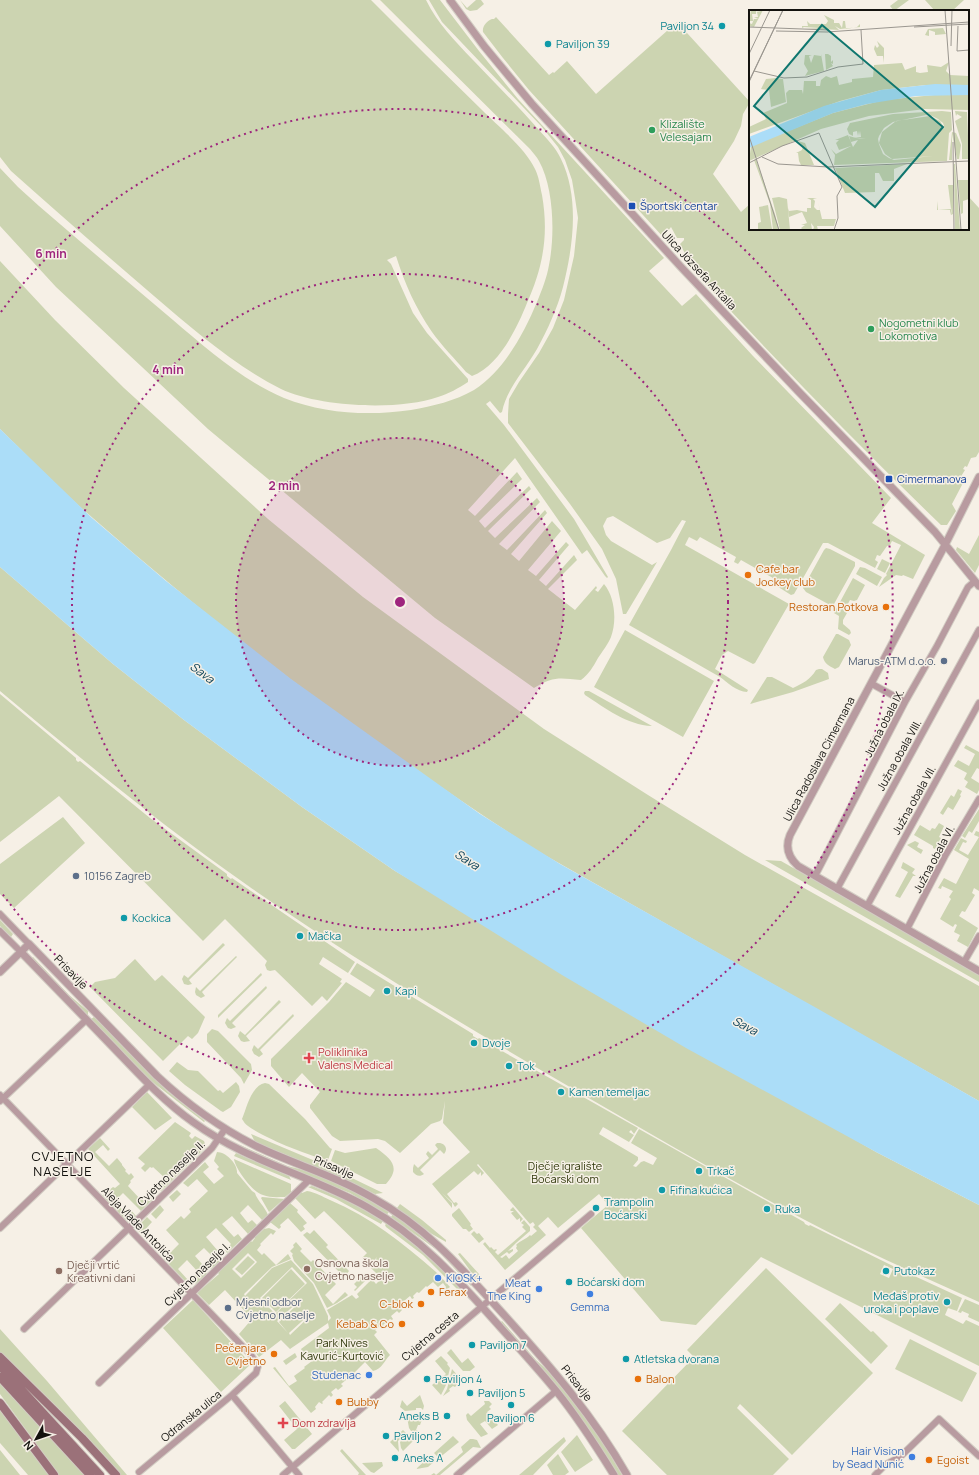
<svg xmlns="http://www.w3.org/2000/svg" width="979" height="1475" viewBox="0 0 979 1475" font-family="Manrope,sans-serif">
  <style>
    .green { fill: #ccd4b1; fill-rule: evenodd }
    .water { fill: #abddf8 }
    .lines { fill: none; stroke-linecap: round; stroke-linejoin: round }
    .minor-casing { stroke: #d2ccc3; stroke-width: 8 }
    .tertiary-casing { stroke: #d2ccc3; stroke-width: 9 }
    .secondary-casing { stroke: #d2ccc3; stroke-width: 10 }
    .minor { stroke: #b89ba0; stroke-width: 6 }
    .tertiary { stroke: #b89ba0; stroke-width: 7 }
    .secondary { stroke: #9b7179; stroke-width: 8 }
    .ring { fill: none; stroke: #9e257d; stroke-width: 2; stroke-dasharray: 2 4 }
    .culture-dot { fill: #0f9aa8; stroke: #f6f0e6; stroke-width: 1.5 }
    .leisure-dot { fill: #2e9e5b; stroke: #f6f0e6; stroke-width: 1.5 }
    .transit-dot { fill: #1a4fb4; stroke: #f6f0e6; stroke-width: 1.5 }
    .food-dot { fill: #e8710a; stroke: #f6f0e6; stroke-width: 1.5 }
    .service-dot { fill: #5c6f8a; stroke: #f6f0e6; stroke-width: 1.5 }
    .health-dot { fill: #e0444e; stroke: #f6f0e6; stroke-width: 1.5 }
    .education-dot { fill: #8d6e63; stroke: #f6f0e6; stroke-width: 1.5 }
    .shop-dot { fill: #3f7fe0; stroke: #f6f0e6; stroke-width: 1.5 }
    .labels { text-anchor: middle; stroke-width: 3; stroke-linejoin: round; paint-order: stroke }
    .culture-label { font-size: 11px; fill: #0d838f; stroke: #f6f0e6; text-anchor: start }
    .leisure-label { font-size: 11px; fill: #27864d; stroke: #f6f0e6; text-anchor: start }
    .transit-label { font-size: 11px; fill: #164399; stroke: #f6f0e6; text-anchor: start }
    .street-label { font-size: 11px; fill: #13120e; stroke: #f6f0e6 }
    .food-label { font-size: 11px; fill: #c56008; stroke: #f6f0e6; text-anchor: start }
    .service-label { font-size: 11px; fill: #4e5e75; stroke: #f6f0e6; text-anchor: start }
    .health-label { font-size: 11px; fill: #be3a42; stroke: #f6f0e6; text-anchor: start }
    .park-label { font-size: 11px; fill: #323a0d; stroke: #f6f0e6 }
    .education-label { font-size: 11px; fill: #785e54; stroke: #f6f0e6; text-anchor: start }
    .shop-label { font-size: 11px; fill: #366cbe; stroke: #f6f0e6; text-anchor: end }
    .water-label { font-size: 12px; font-style: italic; fill: #14485e; stroke: #f6f0e6 }
    .quarter-label { font-size: 13px; letter-spacing: 1px; fill: #13120e; stroke: #f6f0e6 }
    .inset-road { fill: none; stroke: #9b9790; stroke-width: 1 }
    .view { fill: #0f766e; fill-opacity: 0.15; stroke: #0f766e; stroke-width: 2 }
    .inset-edge { fill: none; stroke: #13120e; stroke-width: 2 }
    .centre { fill: #9e257d; stroke: #f6f0e6; stroke-width: 2 }
    .ring-label { font-size: 12px; text-anchor: middle; font-weight: bold; fill: #9e257d; stroke: #f6f0e6; stroke-width: 3; stroke-linejoin: round; paint-order: stroke }
  </style>
  <rect width="100%" height="100%" fill="#f6f0e6"/>
  <!-- green -->
  <path class="green" d="M0,0H371C408,37 445,74 482,110C498,126 526,149 535,169C539,177 540,186 542,195C549,235 543,267 527,303C517,328 499,366 472,376L466,372C455,359 442,346 432,332C415,307 405,284 396,256L387,260L391,264L413,313L427,333L468,379V382C459,388 448,394 438,397C398,411 319,407 281,389C234,365 194,330 154,296C106,255 58,213 11,171L0,157Z
    M380,0H426C438,24 454,40 473,60C495,83 518,106 539,130C547,139 556,148 561,159C580,198 573,247 563,287C557,309 548,329 537,349C525,370 507,388 502,412L500,413L490,401L486,404L504,425L574,519L608,577L607,578L605,576L587,550L582,554L515,458L468,510L475,516L517,472L522,479L479,521L485,528L529,486L531,489L488,531L495,538L537,498L540,502L499,544L507,550L545,510L547,513L511,554L519,561L552,521L561,531L528,570L536,576L566,542L569,545L539,580L546,586L574,555L577,560L548,589L575,610L596,586L597,588L595,590L598,592L604,584C615,597 617,621 611,637C608,644 602,652 598,658C593,667 589,674 581,680C560,678 553,676 534,688L435,618L208,429L142,367L56,287L0,226V168L18,187L39,206C83,244 128,282 173,320C207,349 242,380 284,398C324,414 370,416 411,410C433,406 455,401 474,390C504,371 524,333 537,302C542,290 547,277 549,265C555,235 554,188 539,161C537,157 533,153 530,149Z
    M429,0H440L479,51L518,99L664,258L649,271L682,306L696,294L753,356L891,498L872,523L925,555L913,579L903,575L902,576L896,575L879,587L884,578L887,575L886,574L901,545L892,541L890,545L887,546L880,556L877,555L875,560L878,562L875,568L828,543H823L794,594L791,595L772,583L773,578L741,560L738,564L734,562L736,557L700,537L697,541L689,537L685,545L789,604L755,663L753,664L728,651L722,655L715,669L748,690L747,692C737,692 727,682 720,677L629,625L671,550L686,521L682,520L670,538L657,543L613,516L607,518L603,526L606,535L611,541L652,565L657,562L626,614H623L616,579L602,549L570,504L508,423V414L509,399L519,382L539,353L553,328L564,300L574,256L578,218L575,198L572,180L565,160L558,147L542,127L442,22Z
    M460,0L467,8L476,0H481L484,4L477,10L470,11L466,9Z
    M898,0H909L894,11L890,6Z
    M925,0H964L952,11H935Z
    M496,17L549,75L553,72L554,73L567,61L596,94L677,22L750,102L743,114L741,126L734,141L713,174L741,212L750,204V229H968V196L979,208V452L976,457L971,458L967,467L965,466L963,469L965,470L960,478L963,483L952,504L956,511L947,525H941C854,441 770,354 688,265L689,261L680,244L684,240V238H677L671,227L668,231L664,238L529,90L503,58L483,32C482,26 487,21 492,19H494Z
    M0,261L55,320L124,388L268,519L363,597L544,729L648,795L745,855L979,986V1101L534,849C380,749 231,640 94,519C61,491 31,459 0,429Z
    M979,535V565L975,573L956,550L957,547L969,554Z
    M826,548L830,549L855,562V566L834,604L830,605L806,592L803,588L824,550Z
    M882,559L890,563L885,573L877,569Z
    M0,567L113,664L184,720L302,807L395,871L876,1152L979,1205V1302C921,1276 862,1250 805,1220C732,1181 659,1139 587,1097C472,1030 357,962 247,885C161,825 80,758 0,691Z
    M860,567L865,568L882,577L877,586L856,574Z
    M853,578L865,585L857,600L854,601L850,600L844,611L847,613L843,620V624L850,630L851,633L849,635L838,629L839,616L834,613Z
    M625,630L714,681L683,737L594,687Z
    M836,634H838L849,640L851,645L839,667L835,669C829,666 824,663 823,657Z
    M819,669H822L828,673L829,679L793,692L750,704L767,677H772L793,688C803,683 810,680 816,670Z
    M585,691H589L652,726C627,725 605,708 585,695L584,693Z
    M0,694L76,758V760L78,762L80,761L150,818L227,874V876L231,879L232,878L355,962L348,973L323,957L319,964L342,979L340,982L342,983L327,1001L322,996L312,1006L275,970L270,971L267,970L265,965L267,961L225,919L203,941L59,796L0,842Z
    M966,745L979,752V769L977,768L971,778L979,783V790L977,794L965,787L968,782L964,779L967,773L954,766L958,760L969,766L975,754L964,748Z
    M958,789L962,791L960,795L961,796L953,810L948,807L943,815L940,813L951,795L954,797Z
    M979,809V821L972,833L969,831L965,838L962,836Z
    M63,817L85,843L14,908L0,894V864Z
    M939,823L944,826L939,837L941,838L935,849L933,848V846L914,835L920,825L930,831L932,828L935,829Z
    M976,831L979,832V891L974,888L972,893L975,895L965,912L962,911L959,916L978,928L968,947L957,941L960,935L954,932L957,925L955,924L953,927L940,919L951,899L949,897L953,891L942,886L941,889L938,888L944,878L956,884L969,859L954,850L961,838L967,841L966,843L963,842L959,850L968,855L979,837L974,835Z
    M915,841L919,843L917,847L923,850L921,854L907,845Z
    M765,860L781,861L979,974V982Z
    M903,862L915,869L912,873L916,876H913L900,898L895,896L908,872L901,868Z
    M0,920L13,934L11,937L0,926Z
    M223,943L225,945L189,980L192,984L188,985L184,984L182,979L184,975L188,978Z
    M236,956L237,957L202,992L205,996L201,998L196,995L195,992L196,987L200,991Z
    M33,957L69,995L88,1011V1015H86L32,958Z
    M135,959L155,981L162,975L205,1017L198,1033L192,1039L188,1036L163,1061L90,987L95,982L115,978Z
    M357,963L473,1034V1036L478,1039L479,1038L638,1128L634,1134L631,1130L629,1132L634,1135L629,1142L603,1127L599,1134L638,1157V1160L633,1166L636,1167L641,1162L644,1161L653,1165L657,1158L631,1143L639,1129L804,1222L805,1224L809,1226L810,1225L895,1267L962,1298L957,1311L948,1308L945,1315L963,1324L966,1320L979,1326V1366L761,1257L696,1325L661,1321L581,1228L608,1205L599,1194L558,1228L548,1217L538,1226L546,1235L505,1270L483,1244L485,1242L490,1248L491,1247L494,1250L496,1249L497,1250L495,1252L498,1255L526,1231L522,1227L524,1225L521,1223L524,1220L530,1227V1231L516,1243L508,1251L513,1249V1251L509,1254L507,1252L500,1257L502,1258L506,1255L509,1259L518,1251L516,1248L517,1246L516,1245C521,1240 525,1240 530,1235L531,1236L537,1231L533,1227L535,1225L533,1222L530,1224L478,1164L477,1165L484,1173L481,1176V1172L478,1175L474,1171L447,1194L454,1203L456,1202L458,1204L455,1207L452,1202L442,1193L452,1203V1208L432,1184L470,1152L443,1123L445,1101L442,1119L440,1121L431,1124L400,1153L385,1141L378,1139L340,1141L332,1136L310,1108V1105L320,1092L302,1073L289,1087L271,1066V1059L329,1002L346,982L370,997L375,990L350,974ZM884,1265L893,1269L889,1278L880,1274Z
    M261,973L262,975L218,1018V1015Z
    M266,986L267,988L232,1023L236,1027L231,1029L228,1028L225,1023L227,1018L230,1021Z
    M279,1000L281,1002L246,1036L250,1041L244,1042L241,1041L238,1036L240,1031L245,1035Z
    M293,1014L294,1016L260,1050L263,1054L259,1057L254,1054L252,1050L254,1045L258,1049Z
    M94,1017L167,1091L205,1121L204,1122L146,1077L91,1019Z
    M212,1029L218,1031L251,1064L252,1070L244,1084L241,1078L207,1042V1034Z
    M177,1062L188,1070L198,1071L218,1091L220,1090L223,1093L236,1082L239,1086L240,1092L231,1107L223,1112L221,1111L185,1085L169,1071Z
    M265,1083L269,1084L305,1119L330,1148L332,1149L328,1160C309,1156 264,1138 248,1126C245,1124 244,1122 242,1119C247,1107 251,1086 265,1083Z
    M147,1092L172,1118L155,1130L132,1107Z
    M175,1122L191,1133L189,1136L192,1139L195,1136L204,1141L206,1147L161,1191L156,1186L165,1178L153,1167L152,1168L150,1167L145,1172L141,1168L145,1164L138,1158Z
    M251,1134L327,1166L383,1193L375,1194L347,1180L255,1142Z
    M100,1138L110,1149L108,1151L103,1145L95,1152L109,1166L117,1158L122,1164V1165L126,1170L125,1171L129,1175L131,1173L134,1177L130,1181L131,1182L128,1186L141,1200L146,1196L148,1198L152,1194L155,1197L141,1211L123,1193L115,1201L126,1214L131,1210L136,1216L129,1222L126,1221L102,1196L113,1187L115,1188L120,1184L88,1149Z
    M437,1143C444,1142 449,1148 444,1154L440,1150L420,1170L424,1174C420,1177 416,1176 413,1172V1168L414,1164L418,1168L429,1158L426,1154L428,1151L432,1155L438,1149L435,1145Z
    M240,1145L287,1166L304,1170L336,1183L369,1199L389,1211L387,1215L350,1193L265,1159L240,1146Z
    M376,1148C392,1159 401,1168 386,1184H377L331,1161L335,1150L345,1153Z
    M217,1152C226,1152 238,1164 237,1173L252,1191L255,1193C257,1200 265,1207 268,1215L262,1220L248,1205L240,1213L248,1223L252,1220L257,1225L248,1234L232,1216L222,1224L234,1237L238,1234L242,1239L227,1253L225,1250L231,1244L216,1228L206,1237L218,1251L216,1253L222,1259L211,1269L206,1264L213,1257L204,1248L195,1256L202,1264L200,1266L207,1274L196,1284L192,1279L198,1272L187,1260L178,1269L188,1280L186,1282L164,1259L179,1244L166,1230L181,1216L184,1219L191,1212L189,1209L208,1191L197,1179L188,1187L183,1183L205,1162L209,1167L203,1172L214,1184L224,1176L217,1169L219,1167L214,1161Z
    M236,1153L289,1176L291,1180L234,1156Z
    M234,1159L291,1184V1192L285,1197C278,1197 270,1198 263,1195C252,1192 235,1168 234,1159Z
    M312,1186L348,1201L383,1221L381,1224L336,1199L308,1187Z
    M177,1190L181,1194L173,1202L169,1197Z
    M307,1191C315,1192 323,1197 330,1200C370,1217 403,1243 436,1272L438,1274L434,1278L437,1281L441,1277L450,1287L446,1290L441,1291L446,1287L443,1283L438,1287L433,1282L427,1287L426,1286L419,1293L417,1292L413,1296L414,1298L412,1299L410,1296L404,1301L406,1303L400,1308L402,1310L399,1313L397,1311L391,1316L393,1319L392,1320L390,1319L383,1325L384,1327L382,1328L380,1326L375,1330L377,1332L374,1335L390,1355C384,1361 382,1369 373,1371L365,1362L351,1376L349,1374L345,1378L346,1380L341,1384L343,1386L338,1390L336,1388L331,1392L333,1395L331,1397L329,1395L322,1402L323,1403L322,1404L319,1402L315,1407L316,1409L311,1413L273,1368L275,1367L289,1386L297,1381L294,1376L305,1368L304,1367L312,1361L306,1352L303,1353L301,1349L329,1328L328,1323L290,1349L281,1340L259,1357L239,1334L252,1319L225,1290L209,1305L197,1293L219,1274L218,1273L251,1241L252,1242L255,1238V1237L264,1229L269,1228L276,1231L273,1235L271,1233L260,1244L261,1245L257,1250L262,1255L264,1253L276,1265L288,1254L291,1259L272,1267L244,1294L245,1296L272,1268L291,1260L313,1284L328,1316V1321L331,1318L327,1310L352,1295L356,1299L359,1297L357,1294L372,1279L376,1284L380,1280L376,1276L377,1274L369,1266L374,1263L377,1257L372,1263L368,1265L362,1258L367,1253L324,1211L315,1219L295,1198L301,1192L302,1193ZM248,1253L257,1262L241,1278L232,1269ZM292,1267L307,1283L275,1314L260,1298ZM300,1300L301,1301L279,1322L288,1333L277,1321ZM312,1312L313,1313L290,1335L289,1333Z
    M262,1197L284,1199L269,1212L261,1198Z
    M290,1203L298,1210L297,1212L307,1223L303,1226L305,1229L301,1232L288,1218L280,1225L281,1227L279,1229L270,1222Z
    M400,1204L422,1220L446,1240V1242L432,1234L397,1208Z
    M160,1205L164,1210L156,1219L151,1214Z
    M513,1207L523,1219L520,1222V1218L517,1220L511,1213L514,1211H511L510,1210Z
    M459,1208L471,1224L470,1225L473,1229L469,1232L466,1229H463L452,1216V1214Z
    M393,1214L432,1243L472,1284L471,1286L437,1250L391,1217Z
    M147,1217L152,1222L141,1234L136,1228Z
    M387,1223L429,1256L463,1291L461,1293L423,1255L386,1227L385,1225Z
    M314,1230L328,1245L326,1247L349,1271L344,1277L303,1235L307,1232L310,1234Z
    M474,1231L477,1234L479,1233L484,1239L479,1243L471,1234Z
    M296,1242L302,1249L300,1251L311,1262L313,1260L336,1284L325,1295L333,1304L345,1292L348,1295L347,1296L337,1303L327,1308L314,1283L294,1261L292,1255L293,1254L290,1251L294,1247L293,1245Z
    M460,1253L479,1274L480,1277L477,1280L458,1254Z
    M248,1256L255,1262L242,1275L235,1269Z
    M766,1268L873,1373L792,1455L740,1404L737,1408L789,1459L773,1475H667L622,1431L694,1357L687,1350Z
    M291,1269L305,1284L276,1312L262,1298Z
    M365,1273L369,1277L355,1291L354,1290L357,1287L354,1284Z
    M965,1299L979,1305V1322L968,1317L969,1314L962,1311L961,1313L958,1312Z
    M193,1300L251,1364L221,1392L163,1328Z
    M840,1303L871,1332L873,1331L888,1346L871,1364L825,1319Z
    M502,1321L536,1360L552,1374L584,1415L605,1446L622,1475H618L599,1445L568,1400L501,1322Z
    M0,1329L47,1381L127,1475H121L103,1455L0,1354Z
    M910,1339L977,1373L962,1402L895,1369Z
    M451,1349L462,1363L468,1358L475,1367L470,1371H463L447,1353Z
    M295,1353L297,1357L286,1365L283,1361Z
    M441,1356L448,1363L447,1364L450,1368L446,1385L441,1395L432,1385L446,1374L435,1361Z
    M452,1369L459,1377V1383L455,1387L453,1386L449,1389L450,1391L443,1396L447,1389Z
    M0,1381L85,1475H59L0,1394Z
    M420,1395L424,1406L423,1410L421,1408H416V1410L405,1411L400,1407L402,1400L407,1406Z
    M285,1401L312,1434L295,1449H292L284,1440L297,1429L279,1406Z
    M484,1401H489L492,1404L489,1407L491,1409L487,1412L498,1425L492,1429L485,1421L480,1424L488,1434L481,1437L467,1420L466,1415L468,1413L471,1416L485,1404Z
    M0,1409L49,1475H28L0,1443Z
    M420,1415L423,1417L420,1425H418L416,1430L418,1431L417,1432L411,1431L409,1428L407,1417Z
    M403,1430L406,1433L398,1441L399,1452L390,1442Z
    M408,1435L413,1441L403,1451L401,1448L400,1442Z
    M577,1435L593,1460L575,1472L561,1452Z
    M453,1436L459,1442L439,1458L434,1453Z
    M564,1437L566,1441L533,1475H519Z
    M470,1439H473L477,1440L481,1448L473,1447L440,1475H431L434,1473L436,1475L463,1452L461,1447Z
    M342,1449L366,1475H358L359,1473L340,1451Z
    M0,1450L20,1475H0Z
    M558,1454L569,1472L565,1475H553L547,1465Z
    M431,1455L435,1461L428,1467L416,1469Z
    M381,1462H382L383,1466L374,1473L371,1472L362,1463Z"/>
  <!-- water -->
  <path class="water" d="M0,429L92,518L166,581L291,679L480,814L560,864L820,1010L979,1101V1205L876,1152L686,1048L562,975L395,871L302,807L184,720L113,664L0,567Z"/>
  <g class="lines">
    <defs>
      <path id="minor" d="M872,684L905,702
        M815,876L905,702L937,646L968,587L975,581
        M837,889L979,630
        M867,906L979,703
        M0,914L29,944
        M907,929L945,856L979,799
        M0,931L21,952
        M964,962L979,936
        M0,1095L251,1355L258,1366L256,1373L232,1395L139,1472
        M0,1101L86,1020
        M0,1228L149,1085
        M24,1329L212,1148L225,1129
        M99,1383L309,1180
        M232,1395L299,1475
        M283,1475L591,1214
        M457,1475L556,1391
        M875,1475L885,1465L900,1457L939,1419L979,1456"/>
      <path id="tertiary" d="M450,0L484,46L532,104L681,267L798,391L935,532L979,586
        M979,477L945,545L790,835C785,847 788,857 798,866L979,971
        M21,952C51,983 81,1014 111,1045C137,1072 162,1100 193,1122C248,1162 310,1175 367,1207C421,1237 461,1283 501,1328C520,1349 539,1370 557,1392C578,1418 596,1446 614,1475
        M0,972L29,944L157,1076C188,1105 220,1128 258,1147C296,1165 336,1176 373,1198C429,1229 464,1271 506,1317C551,1367 594,1417 627,1475"/>
      <path id="secondary" d="M0,1357L82,1438L116,1475
        M0,1366L100,1475
        M0,1377L90,1475
        M0,1403L54,1475"/>
    </defs>
    <!-- minor casing -->
    <use href="#minor" class="minor-casing"/>
    <!-- tertiary casing -->
    <use href="#tertiary" class="tertiary-casing"/>
    <!-- secondary casing -->
    <use href="#secondary" class="secondary-casing"/>
    <!-- minor -->
    <use href="#minor" class="minor"/>
    <!-- tertiary -->
    <use href="#tertiary" class="tertiary"/>
    <!-- secondary -->
    <use href="#secondary" class="secondary"/>
  </g>
  <!-- distance rings -->
  <circle cx="400" cy="602" r="164" fill="#9e257d" fill-opacity=".12"/>
  <g class="ring">
    <circle cx="400" cy="602" r="164"/>
    <circle cx="400" cy="602" r="328"/>
    <path d="M1 312A493 493 0 1 1 1 892"/>
  </g>
  <!-- markers -->
  <g class="culture-dot">
    <circle cx="722" cy="26" r="4"/>
    <circle cx="548" cy="44" r="4"/>
    <circle cx="124" cy="918" r="4"/>
    <circle cx="300" cy="936" r="4"/>
    <circle cx="387" cy="991" r="4"/>
    <circle cx="474" cy="1043" r="4"/>
    <circle cx="509" cy="1066" r="4"/>
    <circle cx="561" cy="1092" r="4"/>
    <circle cx="699" cy="1171" r="4"/>
    <circle cx="662" cy="1190" r="4"/>
    <circle cx="596" cy="1208" r="4"/>
    <circle cx="767" cy="1209" r="4"/>
    <circle cx="886" cy="1271" r="4"/>
    <circle cx="569" cy="1282" r="4"/>
    <circle cx="947" cy="1302" r="4"/>
    <circle cx="472" cy="1345" r="4"/>
    <circle cx="626" cy="1359" r="4"/>
    <circle cx="427" cy="1379" r="4"/>
    <circle cx="470" cy="1393" r="4"/>
    <circle cx="511" cy="1405" r="4"/>
    <circle cx="447" cy="1416" r="4"/>
    <circle cx="386" cy="1436" r="4"/>
    <circle cx="395" cy="1458" r="4"/>
  </g>
  <g class="leisure-dot">
    <circle cx="652" cy="130" r="4"/>
    <circle cx="871" cy="329" r="4"/>
  </g>
  <g class="transit-dot">
    <rect x="628" y="202" width="8" height="8" rx="2"/>
    <rect x="885" y="475" width="8" height="8" rx="2"/>
  </g>
  <g class="food-dot">
    <circle cx="748" cy="575" r="4"/>
    <circle cx="886" cy="607" r="4"/>
    <circle cx="431" cy="1292" r="4"/>
    <circle cx="421" cy="1304" r="4"/>
    <circle cx="402" cy="1324" r="4"/>
    <circle cx="274" cy="1354" r="4"/>
    <circle cx="638" cy="1379" r="4"/>
    <circle cx="339" cy="1402" r="4"/>
    <circle cx="929" cy="1460" r="4"/>
  </g>
  <g class="service-dot">
    <circle cx="944" cy="661" r="4"/>
    <circle cx="76" cy="876" r="4"/>
    <circle cx="228" cy="1308" r="4"/>
  </g>
  <g class="health-dot">
    <path d="M307 1052h4v4h4v4h-4v4h-4v-4h-4v-4h4z"/>
    <path d="M281 1417h4v4h4v4h-4v4h-4v-4h-4v-4h4z"/>
  </g>
  <g class="education-dot">
    <circle cx="307" cy="1269" r="4"/>
    <circle cx="59" cy="1271" r="4"/>
  </g>
  <g class="shop-dot">
    <circle cx="438" cy="1278" r="4"/>
    <circle cx="539" cy="1289" r="4"/>
    <circle cx="590" cy="1294" r="4"/>
    <circle cx="369" cy="1375" r="4"/>
    <circle cx="912" cy="1457" r="4"/>
  </g>
  <g class="labels">
    <!-- culture labels -->
    <g class="culture-label">
      <text x="714" y="30" text-anchor="end">Paviljon 34</text>
      <text x="556" y="48">Paviljon 39</text>
      <text x="132" y="922">Kockica</text>
      <text x="308" y="940">Mačka</text>
      <text x="395" y="995">Kapi</text>
      <text x="482" y="1047">Dvoje</text>
      <text x="517" y="1070">Tok</text>
      <text x="569" y="1096">Kamen temeljac</text>
      <text x="707" y="1175">Trkač</text>
      <text x="670" y="1194">Fifina kućica</text>
      <text x="604" y="1206">Trampolin<tspan x="604" dy="13">Boćarski</tspan></text>
      <text x="775" y="1213">Ruka</text>
      <text x="894" y="1275">Putokaz</text>
      <text x="577" y="1286">Boćarski dom</text>
      <text x="939" y="1300" text-anchor="end">Međaš protiv<tspan x="939" dy="13">uroka i poplave</tspan></text>
      <text x="480" y="1349">Paviljon 7</text>
      <text x="634" y="1363">Atletska dvorana</text>
      <text x="435" y="1383">Paviljon 4</text>
      <text x="478" y="1397">Paviljon 5</text>
      <text x="439" y="1420" text-anchor="end">Aneks B</text>
      <text x="511" y="1422" text-anchor="middle">Paviljon 6</text>
      <text x="394" y="1440">Paviljon 2</text>
      <text x="403" y="1462">Aneks A</text>
    </g>
    <!-- leisure labels -->
    <g class="leisure-label">
      <text x="660" y="128">Klizalište<tspan x="660" dy="13">Velesajam</tspan></text>
      <text x="879" y="327">Nogometni klub<tspan x="879" dy="13">Lokomotiva</tspan></text>
    </g>
    <!-- transit labels -->
    <g class="transit-label">
      <text x="640" y="210">Športski centar</text>
      <text x="897" y="483">Cimermanova</text>
    </g>
    <!-- street labels -->
    <g class="street-label">
      <text transform="translate(699 270) rotate(47)" y="4">Ulica Józsefa Antalla</text>
      <text transform="translate(884 723) rotate(-63)" y="4">Južna obala IX.</text>
      <text transform="translate(899 755) rotate(-61)" y="4">Južna obala VIII.</text>
      <text transform="translate(819 759) rotate(-62)" y="4">Ulica Radoslava Cimermana</text>
      <text transform="translate(914 800) rotate(-61)" y="4">Južna obala VII.</text>
      <text transform="translate(934 859) rotate(-62)" y="4">Južna obala VI.</text>
      <text transform="translate(71 972) rotate(46)" y="4">Prisavlje</text>
      <text transform="translate(334 1167) rotate(23)" y="4">Prisavlje</text>
      <text transform="translate(171 1173) rotate(-44)" y="4">Cvjetno naselje II.</text>
      <text transform="translate(138 1224) rotate(46)" y="4">Aleja Vlade Antolića</text>
      <text transform="translate(197 1274) rotate(-44)" y="4">Cvjetno naselje I.</text>
      <text transform="translate(430 1336) rotate(-40)" y="4">Cvjetna cesta</text>
      <text transform="translate(577 1383) rotate(52)" y="4">Prisavlje</text>
      <text transform="translate(191 1416) rotate(-39)" y="4">Odranska ulica</text>
    </g>
    <!-- food labels -->
    <g class="food-label">
      <text x="756" y="573">Cafe bar<tspan x="756" dy="13">Jockey club</tspan></text>
      <text x="878" y="611" text-anchor="end">Restoran Potkova</text>
      <text x="439" y="1296">Ferax</text>
      <text x="413" y="1308" text-anchor="end">C-blok</text>
      <text x="394" y="1328" text-anchor="end">Kebab &amp; Co</text>
      <text x="266" y="1352" text-anchor="end">Pečenjara<tspan x="266" dy="13">Cvjetno</tspan></text>
      <text x="646" y="1383">Balon</text>
      <text x="347" y="1406">Bubby</text>
      <text x="937" y="1464">Egoist</text>
    </g>
    <!-- service labels -->
    <g class="service-label">
      <text x="936" y="665" text-anchor="end">Marus-ATM d.o.o.</text>
      <text x="84" y="880">10156 Zagreb</text>
      <text x="236" y="1306">Mjesni odbor<tspan x="236" dy="13">Cvjetno naselje</tspan></text>
    </g>
    <!-- health labels -->
    <g class="health-label">
      <text x="318" y="1056">Poliklinika<tspan x="318" dy="13">Valens Medical</tspan></text>
      <text x="292" y="1427">Dom zdravlja</text>
    </g>
    <!-- park labels -->
    <g class="park-label">
      <text x="565" y="1170">Dječje igralište<tspan x="565" dy="13">Boćarski dom</tspan></text>
      <text x="342" y="1347">Park Nives<tspan x="342" dy="13">Kavurić-Kurtović</tspan></text>
    </g>
    <!-- education labels -->
    <g class="education-label">
      <text x="315" y="1267">Osnovna škola<tspan x="315" dy="13">Cvjetno naselje</tspan></text>
      <text x="67" y="1269">Dječji vrtić<tspan x="67" dy="13">Kreativni dani</tspan></text>
    </g>
    <!-- shop labels -->
    <g class="shop-label">
      <text x="446" y="1282" text-anchor="start">KIOSK+</text>
      <text x="531" y="1287">Meat<tspan x="531" dy="13">The King</tspan></text>
      <text x="590" y="1311" text-anchor="middle">Gemma</text>
      <text x="361" y="1379">Studenac</text>
      <text x="904" y="1455">Hair Vision<tspan x="904" dy="13">by Sead Nunić</tspan></text>
    </g>
    <!-- water labels -->
    <g class="water-label">
      <text transform="translate(202 673) rotate(37)" y="4">Sava</text>
      <text transform="translate(467 860) rotate(33)" y="4">Sava</text>
      <text transform="translate(745 1026) rotate(28)" y="4">Sava</text>
    </g>
    <!-- quarter labels -->
    <g class="quarter-label">
      <text x="63" y="1161">CVJETNO<tspan x="63" dy="15">NASELJE</tspan></text>
    </g>
  </g>
  <!-- overview -->
  <g transform="translate(749 10)">
    <rect width="220" height="220" fill="#f6f0e6"/>
    <path d="M2,0H14L5,17L0,16V13L3,14L5,9H9L5,7H9L8,2H12L7,1V4H3L4,11H0ZM75,5L85,10V13H90L93,18L94,11H96L97,19L108,17L111,14V17L91,19L86,16L90,20L55,18L70,17H55L53,18V16H59L58,11L61,14H77L79,11ZM194,18L197,24L186,25V22L180,20V26L176,25L179,19ZM128,31L135,38V53L134,46H128L125,39L126,35L128,38L130,36ZM72,44L75,61L56,66L59,61L55,54L56,45H63L60,46L62,53L65,45L72,46ZM76,44H79L82,46V52L84,50V54L82,53L84,56L77,60ZM200,52L197,61L201,65L220,66V75H177L132,80L91,91L0,124V117L17,109L14,103L38,93L37,83L40,80H53L54,84L55,71H67V76H71L72,70L77,66L82,68L88,66L90,75L103,72V69L124,67L125,55L153,53L156,60L167,56V62L171,63L179,62L178,55L192,57ZM27,68L34,69L37,92L22,97L20,80L12,79L17,69ZM185,85H220V100L176,99L120,106L72,119L0,151L2,136L84,103L135,90ZM193,101L202,102L203,120L200,123L198,151L85,155L86,145L82,139L87,144L102,136L90,140L87,133L90,130H86L99,125L104,137L109,130L102,132L100,126L107,128L117,129L105,127H112L111,121L110,126L109,121V126L108,121L104,122V126L100,124L98,119L101,113L144,104ZM177,105L183,106L189,109L194,113L196,119L191,111L181,106L147,111L133,122L130,133L136,144L143,149L184,146L145,150L140,148L134,144L130,134L129,129L130,126L135,118L144,112ZM206,101L218,102L220,149H213V134L206,111L213,107L208,104L207,106ZM203,122L207,123L212,135L210,149H208L203,124V150H200ZM49,131L56,133L65,155H52L50,151L49,143H47L53,140L54,136ZM7,149L26,204L30,220H24L21,194L5,150ZM158,154L145,159V171H134L130,163H126V182L96,183L86,158ZM205,154H206L211,220H206ZM209,170H220V189L214,191V203L212,204ZM199,175H204V204L202,205L203,197L201,205V200H188V191L189,200L202,199ZM30,187L38,189L41,220H31L23,188ZM58,188H68L64,189L66,191L65,197L68,200H71L69,192L73,209H87L85,216H68L69,220H64L65,217L62,213L63,220H54L52,218L56,215H52L58,213L53,202L40,207L39,198L40,201L48,200V203V200L58,202V198H62V190ZM19,195L23,219L9,220V213L12,212L10,197Z" fill="#ccd4b1" fill-rule="evenodd"/>
    <path d="M186,74L220,75V85L167,86L118,94L84,103L0,138V127L75,96L132,80Z" fill="#abddf8"/>
    <path class="inset-road" d="M196,0L212,220M209,16L208,41L220,40M0,17L80,20M165,17L220,14M27,21L78,22L220,12M202,36L203,0M0,44L21,0M5,61L35,68L58,67L89,57L114,54L112,20M0,71L34,0M0,72L34,0M0,126L30,220M204,132L205,220M13,147L29,154L79,157L220,151M0,153L33,136L70,123L93,177L88,186L89,208L85,220"/>
    <path class="view" d="M73,15L194,117L126,197L5,96Z"/>
    <rect width="220" height="220" class="inset-edge"/>
  </g>
  <circle cx="400" cy="602" r="6" class="centre"/>
  <g class="ring-label">
    <text x="51" y="258">6 min</text>
    <text x="168" y="374">4 min</text>
    <text x="284" y="490">2 min</text>
  </g>
  <!-- north arrow -->
  <g transform="translate(36 1439) rotate(230)" stroke="#f6f0e6" stroke-width="3" paint-order="stroke">
  <path d="M0-3L7 15L0 10L-7 15Z" fill="#13120e"/>
  <text y="-6" font-size="11" font-weight="bold" text-anchor="middle" fill="#13120e">N</text>
  </g>
</svg>
